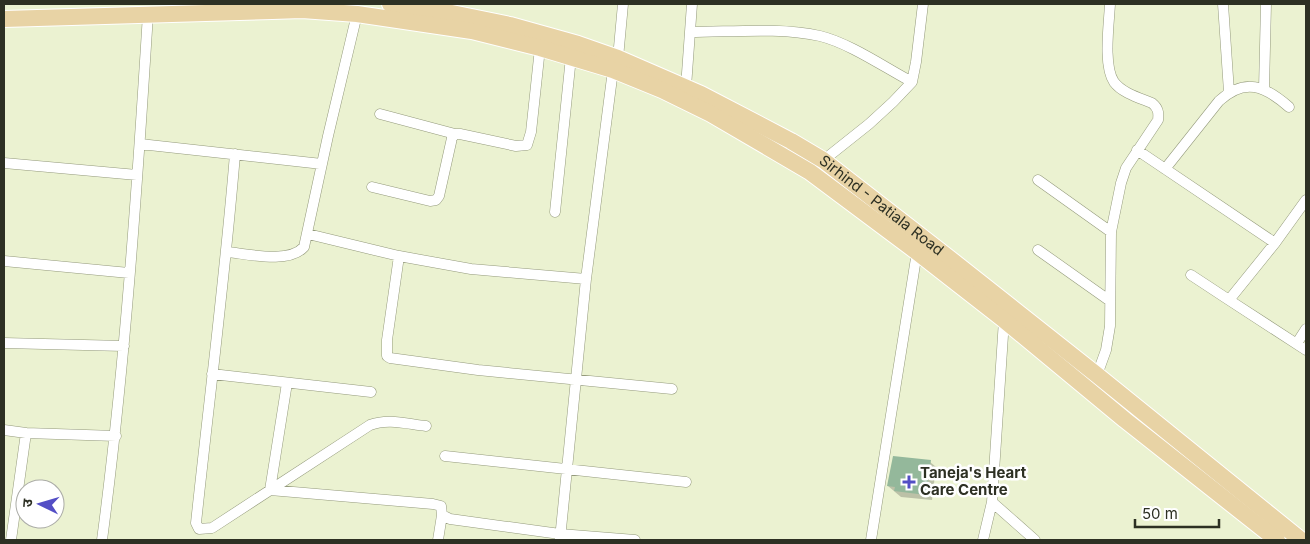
<svg xmlns="http://www.w3.org/2000/svg" width="1310" height="544" viewBox="0 0 1310 544" font-family="Inter,'Noto Sans Devanagari',sans-serif">
  <style>
    .shadow { fill: #0003 }
    .building { fill: #94b89b }
    .lines { fill: none; stroke-linecap: round; stroke-linejoin: round }
    .street-casing { stroke: #949a7c; stroke-width: 11 }
    .primary-casing { stroke: #fff; stroke-width: 18 }
    .street { stroke: #fff; stroke-width: 10 }
    .primary { stroke: #e8d3a5; stroke-width: 16 }
    .poi-dot { fill: #534ec5; stroke: #fff; stroke-width: 2 }
    .labels { text-anchor: middle; stroke-width: 5; stroke-linejoin: round; paint-order: stroke }
    .street-label { font-size: 15px; fill: #2d3023; stroke: #fff }
    .poi-label { font-size: 15px; font-weight: bold; fill: #2d3023; stroke: #fff; text-anchor: start }
  </style>
  <rect width="100%" height="100%" fill="#ebf2d1"/>
  <!-- shadow -->
  <path class="shadow" d="M930,462L936,467L932,500L901,497L888,486Z"/>
  <!-- building -->
  <path class="building" d="M893,456L931,460L926,495L894,491L895,487L887,486Z"/>
  <g class="lines">
    <defs>
      <path id="street" d="M1223,4L1229,92
        M690,32C731,32 780,27 820,36C849,43 884,67 912,82
        M618,58L623,4
        M686,87L692,4
        M1264,89L1266,4
        M380,114L455,134H460L516,146L527,145L531,132L540,48
        M140,144L322,164
        M1137,150L1275,243
        M235,154C225,277 209,400 196,523L199,529L212,528L370,425C388,418 407,424 426,426
        M4,163L137,175
        M820,163L869,124L893,102L912,82L916,62L923,4
        M1165,169L1219,101C1245,77 1265,86 1289,107
        M1038,180L1111,232
        M372,187L430,201L436,200L439,196L452,138L455,134
        M555,212L571,57
        M308,234L399,256L471,269L586,279
        M1038,250L1110,301
        M227,252C248,254 289,264 304,247L328,136L357,14
        M399,256L387,340V356L390,358L478,370L672,389
        M4,261L129,273
        M1191,275L1229,300L1275,243L1306,200
        M1229,300L1306,350
        M4,343L124,346
        M1297,343L1306,329
        M212,374L371,392
        M1097,375L1106,350L1110,326L1111,232L1121,183L1126,168L1158,120C1159,112 1158,108 1152,103C1140,98 1122,93 1114,82C1103,66 1109,24 1110,4
        M287,383L270,490L433,504L441,506L442,515L450,519L560,534L635,540
        M4,430L26,433L116,436
        M445,456L686,482
        M992,502L1035,540
        M560,539L586,279L613,70
        M11,540L26,433
        M102,540C125,366 137,190 148,14
        M438,540L442,515
        M871,540L917,252
        M983,540L992,502L1004,320"/>
      <g id="primary">
        <path id="s1" d="M390,4L447,12L510,25L578,44L618,58L701,94L791,141L823,160L944,254L1097,375L1301,540"/>
        <path d="M4,19L272,11L302,10L357,14L472,31L540,48L613,70L662,90L711,114L810,172L917,252L1004,320L1125,420L1277,540"/>
      </g>
    </defs>
    <!-- street casing -->
    <use href="#street" class="street-casing"/>
    <!-- primary casing -->
    <use href="#primary" class="primary-casing"/>
    <!-- street -->
    <use href="#street" class="street"/>
    <!-- primary -->
    <use href="#primary" class="primary"/>
  </g>
  <!-- markers -->
  <path class="poi-dot" d="M906.5 474.5h5v5h5v5h-5v5h-5v-5h-5v-5h5z"/>
  <g class="labels">
    <!-- street labels -->
    <g class="street-label">
      <text dy="5" stroke="none"><textPath href="#s1" startOffset="538">Sirhind - Patiala Road</textPath></text>
    </g>
    <!-- poi labels -->
    <g class="poi-label">
      <text x="920" y="478">Taneja's Heart<tspan x="920" dy="17">Care Centre</tspan></text>
    </g>
  </g>
  <!-- border -->
  <rect width="1310" height="544" fill="none" stroke="#2d3023" stroke-width="10"/>
  <!-- north arrow -->
  <g transform="translate(40 504) rotate(275)"><circle r="24" fill="#ffffff" stroke="#abaca7"/>
  <path d="M0-4L9 19L0 12L-9 19Z" fill="#534ec5"/>
  <text y="-8" font-size="14" font-weight="bold" text-anchor="middle" fill="#2d3023">उ</text>
  </g>
  <!-- scale -->
  <path d="M1135 519v8h84v-8" fill="none" stroke="#2d3023" stroke-width="2.5"/>
  <text x="1142" y="519" font-size="15" fill="#2d3023" stroke="#ffffff" stroke-width="4" paint-order="stroke">50 m</text>
</svg>
